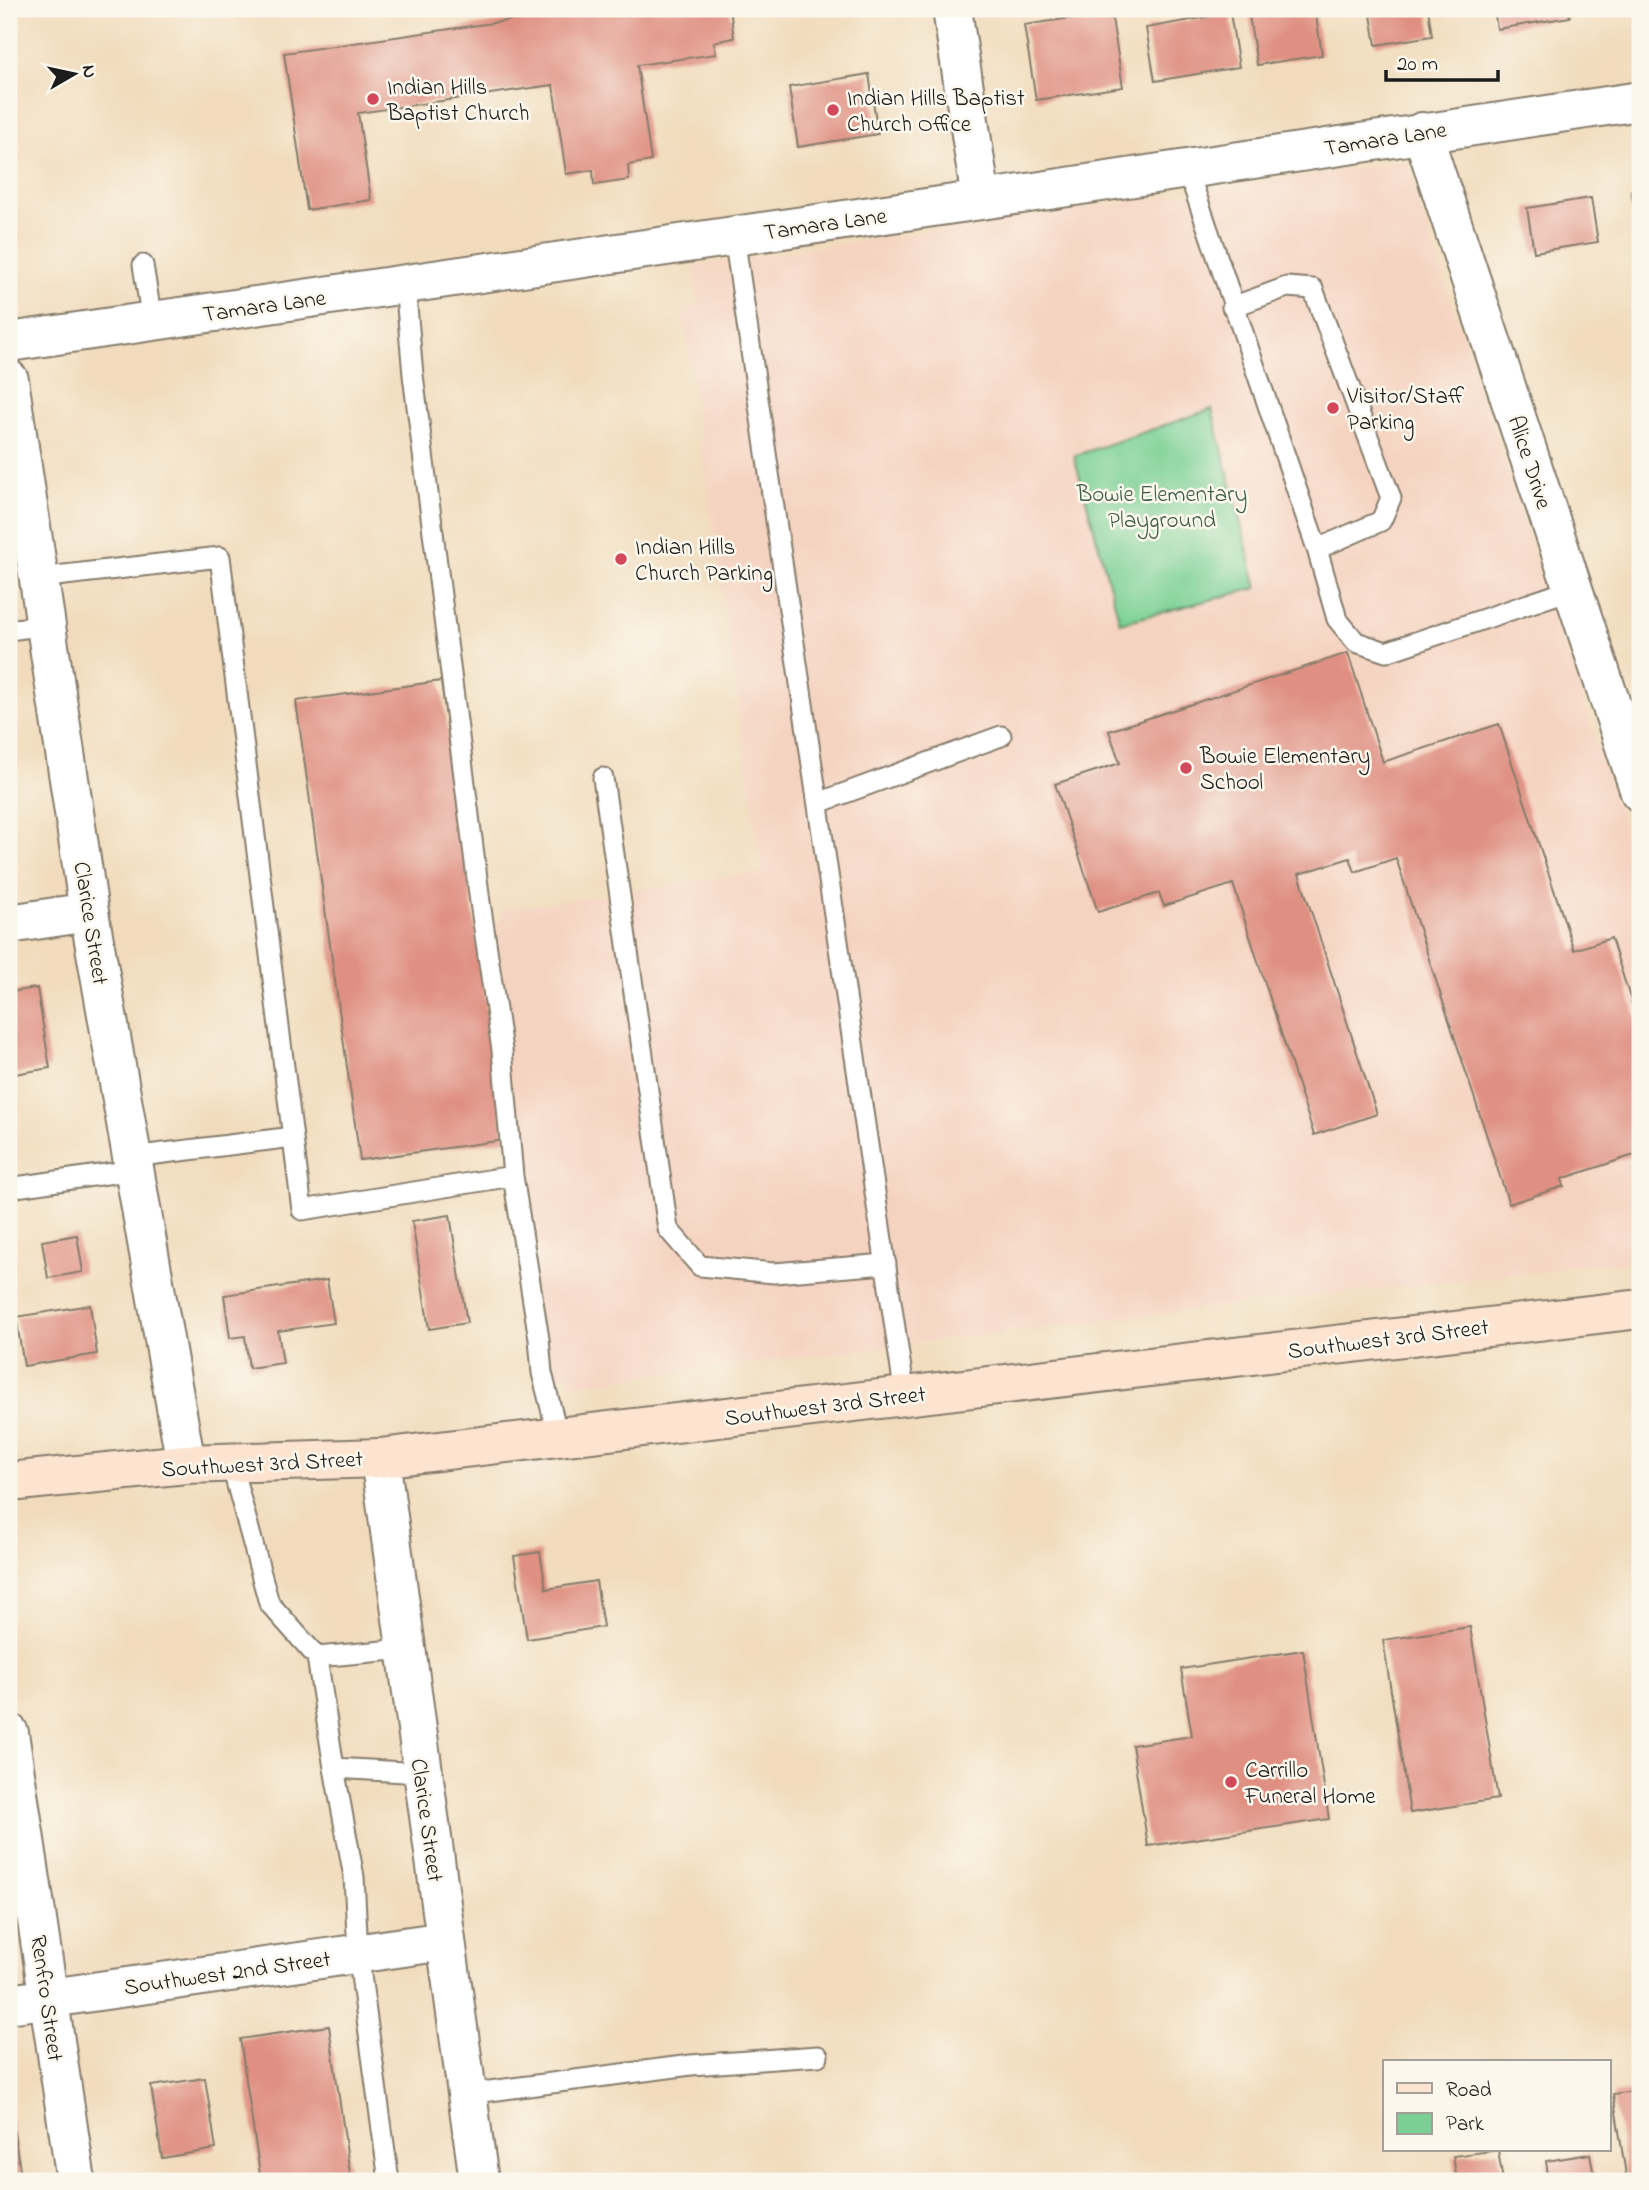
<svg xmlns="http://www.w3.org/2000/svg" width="1649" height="2190" viewBox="0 0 1649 2190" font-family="'Indie Flower',sans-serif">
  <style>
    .built { fill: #f5d3c1 }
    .green { fill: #7ad094; stroke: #4b7658; stroke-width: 2 }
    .building { fill: #df9082 }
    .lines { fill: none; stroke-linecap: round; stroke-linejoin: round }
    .lane-casing { stroke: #867c6c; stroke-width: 23 }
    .street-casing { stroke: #867c6c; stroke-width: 42 }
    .secondary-casing { stroke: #867c6c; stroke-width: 42 }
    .lane { stroke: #fff; stroke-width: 19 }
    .street { stroke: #fff; stroke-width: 38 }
    .secondary { stroke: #fde4d1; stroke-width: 38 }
    .poi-dot { fill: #d1495b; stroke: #fbf7ec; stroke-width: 2.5 }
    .labels { text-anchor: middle; stroke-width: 5; stroke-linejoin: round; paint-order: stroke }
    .poi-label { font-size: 23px; fill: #1c1c1c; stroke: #fbf7ec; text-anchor: start }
    .street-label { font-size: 23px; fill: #1c1c1c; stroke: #fbf7ec }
    .park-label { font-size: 23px; fill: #3d5b46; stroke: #fbf7ec }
  </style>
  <rect width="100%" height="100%" fill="#fbf7ec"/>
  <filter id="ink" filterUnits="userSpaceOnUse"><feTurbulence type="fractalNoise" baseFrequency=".0143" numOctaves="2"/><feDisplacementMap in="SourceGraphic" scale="14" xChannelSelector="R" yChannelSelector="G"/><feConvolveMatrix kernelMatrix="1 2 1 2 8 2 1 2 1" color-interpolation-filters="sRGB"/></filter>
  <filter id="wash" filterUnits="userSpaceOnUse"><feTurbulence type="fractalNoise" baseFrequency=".00686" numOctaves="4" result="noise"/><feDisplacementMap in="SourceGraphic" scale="28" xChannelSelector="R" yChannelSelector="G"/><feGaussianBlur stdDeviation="1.57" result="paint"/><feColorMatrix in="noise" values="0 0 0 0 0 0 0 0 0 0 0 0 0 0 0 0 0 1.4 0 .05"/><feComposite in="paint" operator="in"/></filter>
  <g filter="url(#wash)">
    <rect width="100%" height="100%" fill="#f1dbbc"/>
    <!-- built -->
    <path class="built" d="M1405,161L1640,874V1260L1199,1309L570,1385L568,1376L547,1379L485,925L502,922L501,910L762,872L682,309L699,306L693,266Z"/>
    <!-- green -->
    <path class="green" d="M1212,409L1257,588L1120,623L1074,456Z"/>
    <g id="blocks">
      <!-- building -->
      <path class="building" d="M589,9H730L734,38L714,42L716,54L637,65L651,161L628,165L629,180L594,185L593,170L566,174L553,85L358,113L371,200L307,210L284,53Z
        M1248,9H1315L1322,55L1257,65Z
        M1370,9H1428L1432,36L1376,45Z
        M1494,9H1568L1570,17L1497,29Z
        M1111,12L1123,87L1036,100L1024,25Z
        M1230,13L1239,67L1155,81L1146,28Z
        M869,74L878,134L798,147L789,87Z
        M1640,188V239H1639L1631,190Z
        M1591,198L1598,242L1534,252L1527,208Z
        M1348,653L1383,762L1499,724L1574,950L1611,938L1640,1029V1153L1562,1179L1564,1186L1509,1204L1396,858L1355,872L1350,858L1299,874L1377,1114L1314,1135L1233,884L1164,906L1159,893L1098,912L1055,784L1120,763L1109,731Z
        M441,681L505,1140L360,1160L296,701Z
        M37,988L50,1068L9,1075V992Z
        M450,1215L467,1323L429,1329L412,1221Z
        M77,1235L83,1272L48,1278L42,1241Z
        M327,1280L334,1323L278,1331L283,1363L249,1368L245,1336L230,1338L224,1295Z
        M90,1305L97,1354L24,1366L16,1317Z
        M540,1552L546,1589L596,1581L603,1627L527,1639L514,1556Z
        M1470,1627L1498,1799L1410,1813L1383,1640Z
        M1303,1650L1329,1819L1148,1846L1132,1745L1192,1736L1181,1669Z
        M329,2026L351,2181H261L240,2039Z
        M205,2078L216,2149L162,2158L151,2086Z
        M1640,2090V2181H1627L1613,2094Z
        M10,2109L22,2181H9Z
        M1498,2150L1503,2181H1457L1453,2156Z
        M1590,2154L1595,2181H1549L1546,2161Z"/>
    </g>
  </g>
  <g filter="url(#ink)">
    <use href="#blocks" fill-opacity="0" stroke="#867c6c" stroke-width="2"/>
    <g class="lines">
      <defs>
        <path id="lane" d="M1187,168L1317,549L1337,619L1356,642L1386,652L1573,589
          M734,236L905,1396
          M143,265L152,321
          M405,284L413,375L480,902L502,1050L513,1176
          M1232,307L1287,287L1313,289L1391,498L1381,521L1317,549
          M39,578L220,557L302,1210L513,1176L539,1339L542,1373L558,1436
          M9,630L46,625
          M603,778L668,1229L700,1266L774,1273L886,1264
          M818,803L1001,736
          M132,1157L293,1137
          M9,1188L134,1170
          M231,1463L269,1603L317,1657L405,1649
          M317,1657L334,1768L422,1773
          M334,1768L354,1877L358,1953L389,2181
          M466,2094L691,2065L818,2056"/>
        <path id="street" d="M952,9L981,200
          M1422,132L1640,792
          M9,342L981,200L1640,101
          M9,380L89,912L186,1464
          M9,924L89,912
          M380,1458L479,2181
          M9,1733L76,2181
          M9,2004L445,1941"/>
        <path id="secondary" d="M9,1482L186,1464L380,1458L1640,1309"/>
      </defs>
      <!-- lane casing -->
      <use href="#lane" class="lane-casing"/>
      <!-- street casing -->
      <use href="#street" class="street-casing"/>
      <!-- secondary casing -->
      <use href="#secondary" class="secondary-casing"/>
      <!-- lane -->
      <use href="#lane" class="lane"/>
      <!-- street -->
      <use href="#street" class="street"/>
      <!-- secondary -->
      <use href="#secondary" class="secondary"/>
    </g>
  </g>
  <!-- markers -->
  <g class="poi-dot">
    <circle cx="373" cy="99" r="7"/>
    <circle cx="833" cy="110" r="7"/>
    <circle cx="1333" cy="408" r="7"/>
    <circle cx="621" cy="559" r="7"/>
    <circle cx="1186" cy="768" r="7"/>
    <circle cx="1231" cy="1782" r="7"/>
  </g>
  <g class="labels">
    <!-- poi labels -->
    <g class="poi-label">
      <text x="387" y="94">Indian Hills<tspan x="387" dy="26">Baptist Church</tspan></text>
      <text x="847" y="105">Indian Hills Baptist<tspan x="847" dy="26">Church Office</tspan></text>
      <text x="1347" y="403">Visitor/Staff<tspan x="1347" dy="26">Parking</tspan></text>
      <text x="635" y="554">Indian Hills<tspan x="635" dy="26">Church Parking</tspan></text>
      <text x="1200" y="763">Bowie Elementary<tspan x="1200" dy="26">School</tspan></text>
      <text x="1245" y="1777">Carrillo<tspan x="1245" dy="26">Funeral Home</tspan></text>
    </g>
    <!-- street labels -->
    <g class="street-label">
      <text transform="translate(1385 138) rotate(-9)" y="8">Tamara Lane</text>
      <text transform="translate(825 223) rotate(-8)" y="8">Tamara Lane</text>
      <text transform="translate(264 305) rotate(-8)" y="8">Tamara Lane</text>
      <text transform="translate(1531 462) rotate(72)" y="8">Alice Drive</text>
      <text transform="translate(92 923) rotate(81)" y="8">Clarice Street</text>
      <text transform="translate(1388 1338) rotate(-7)" y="8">Southwest 3rd Street</text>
      <text transform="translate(825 1405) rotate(-7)" y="8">Southwest 3rd Street</text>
      <text transform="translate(262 1463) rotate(-3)" y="8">Southwest 3rd Street</text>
      <text transform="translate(428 1820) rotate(82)" y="8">Clarice Street</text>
      <text transform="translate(227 1972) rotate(-8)" y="8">Southwest 2nd Street</text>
      <text transform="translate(48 1998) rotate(82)" y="8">Renfro Street</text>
    </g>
    <!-- park labels -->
    <g class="park-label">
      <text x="1162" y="501">Bowie Elementary<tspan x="1162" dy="26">Playground</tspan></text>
    </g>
  </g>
  <!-- margin -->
  <rect width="1649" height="2190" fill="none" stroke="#fbf7ec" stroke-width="35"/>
  <!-- legend -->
  <rect x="1383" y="2060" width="228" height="91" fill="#fbf7ec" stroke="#a29f99" stroke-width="2"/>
  <rect x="1397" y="2083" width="35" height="10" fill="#fde4d1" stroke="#a29f99" stroke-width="2"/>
  <text x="1446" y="2096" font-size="21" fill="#1c1c1c">Road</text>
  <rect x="1397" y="2113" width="35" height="21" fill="#7ad094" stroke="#a29f99" stroke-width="2"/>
  <text x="1446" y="2130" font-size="21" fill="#1c1c1c">Park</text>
  <!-- north arrow -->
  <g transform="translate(74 74) rotate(81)" stroke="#fbf7ec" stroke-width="5" paint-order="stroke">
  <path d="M0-5L12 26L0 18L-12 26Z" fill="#1c1c1c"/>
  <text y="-10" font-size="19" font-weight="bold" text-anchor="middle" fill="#1c1c1c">N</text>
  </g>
  <!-- scale -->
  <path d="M1386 70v10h112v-10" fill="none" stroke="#1c1c1c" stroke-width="3.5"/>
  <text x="1397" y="70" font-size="21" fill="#1c1c1c" stroke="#fbf7ec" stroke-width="5" paint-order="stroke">20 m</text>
</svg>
